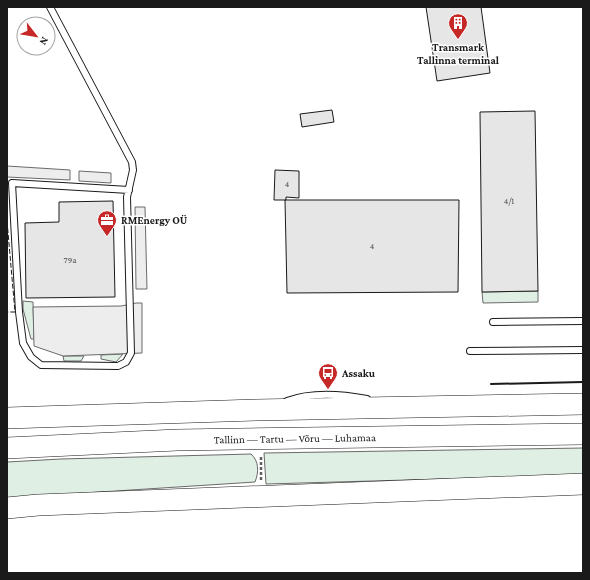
<svg xmlns="http://www.w3.org/2000/svg" width="590" height="580" viewBox="0 0 590 580" font-family="'Crimson Pro',serif">
  <style>
    .green { fill: #e0efe3; stroke: #6a6a6a }
    .parking { fill: #ededed; stroke: #6a6a6a }
    .building { fill: #e6e6e6; stroke: #1a1a1a }
    .lines { fill: none; stroke-linecap: round; stroke-linejoin: round }
    .service-casing { stroke: #1a1a1a; stroke-width: 8 }
    .trunk-casing { stroke: #1a1a1a; stroke-width: 22 }
    .path { stroke: #5f5f5f; stroke-width: 2.5; stroke-dasharray: 3 2; stroke-linecap: butt }
    .service { stroke: #fff; stroke-width: 6 }
    .trunk { stroke: #fff; stroke-width: 21 }
    .fence { stroke: #1a1a1a; stroke-width: 1; stroke-dasharray: 5 2; stroke-linecap: butt }
    .wall { stroke: #1a1a1a; stroke-width: 2 }
    .labels { text-anchor: middle; stroke-width: 3; stroke-linejoin: round; paint-order: stroke }
    .number-label { font-size: 9px; fill: #4d4d4d }
    .poi-label { font-size: 11px; font-weight: bold; fill: #1a1a1a; stroke: #fff; text-anchor: start }
    .street-label { font-size: 11px; fill: #1a1a1a; stroke: #fff }
  </style>
  <rect width="100%" height="100%" fill="#fff"/>
  <!-- green -->
  <path class="green" d="M538,291V302L483,303L482,292Z
    M23,301L33,302L34,339H31L23,309Z
    M123,354L116,362L101,359V355Z
    M63,356H84L81,361H64Z
    M583,448V475L266,484L264,453Z
    M251,454C259,461 259,472 255,482L7,498V462L61,459Z"/>
  <!-- parking -->
  <path class="parking" d="M7,166L70,170V180L7,177Z
    M79,171L111,173V183L79,181Z
    M135,207H145L147,289H136Z
    M136,303H142V353L63,356L34,346L33,307L121,306Z"/>
  <!-- building -->
  <path class="building" d="M426,7H481L490,73L437,81Z
    M332,110L334,122L302,127L300,114Z
    M535,111L538,291L482,292L480,112Z
    M275,170L299,171V198L286,197V200H274Z
    M285,200H459L458,292L287,293Z
    M113,201L115,297L26,298L25,223L59,222V202Z"/>
  <g class="lines">
    <defs>
      <path id="service" d="M50,7L132,162L133,170L127,197L131,353L126,362L118,366L41,365L31,357L23,343L19,312L12,183L129,190
        M493,322L583,321
        M470,351L583,350
        M287,401C311,392 341,394 367,399"/>
      <g id="trunk">
        <path d="M7,418L256,410L583,404"/>
        <path id="s1" d="M7,448L177,440L583,434"/>
        <path d="M7,508L38,505L583,484"/>
      </g>
    </defs>
    <!-- service casing -->
    <use href="#service" class="service-casing"/>
    <!-- trunk casing -->
    <use href="#trunk" class="trunk-casing"/>
    <!-- path -->
    <path class="path" d="M261,480V455"/>
    <!-- service -->
    <use href="#service" class="service"/>
    <!-- trunk -->
    <use href="#trunk" class="trunk"/>
    <!-- fence -->
    <path class="fence" d="M7,221L15,312H7"/>
    <!-- wall -->
    <path class="wall" d="M491,384L583,382"/>
  </g>
  <!-- icons -->
  <defs>
    <symbol id="building-pin" viewBox="-11 -11 22 30"><path d="M0 17L-7.5 6A9.5 9.5 0 1 1 7.5 6Z" fill="#c62828" stroke="#fff"/><path d="M-4-6H4V6H1V3H-1V6H-4ZM-2.5-4.3h1.7v1.8h-1.7ZM.8-4.3h1.7v1.8H.8ZM-2.5-1h1.7V.8h-1.7ZM.8-1h1.7V.8H.8Z" fill="#fff"/></symbol>
    <symbol id="office-pin" viewBox="-11 -11 22 30"><path d="M0 17L-7.5 6A9.5 9.5 0 1 1 7.5 6Z" fill="#c62828" stroke="#fff"/><path d="M-6-3h4V-5.5h4V-3h4V5H-6ZM-1-4.5V-3h2v-1.5ZM-6 0V1H6V0Z" fill="#fff"/></symbol>
    <symbol id="bus-pin" viewBox="-11 -11 22 30"><path d="M0 17L-7.5 6A9.5 9.5 0 1 1 7.5 6Z" fill="#c62828" stroke="#fff"/><path d="M-5-6H5V4H4V6H2V4H-2V6H-4V4H-5ZM-3.5-4V0h7V-4ZM-3.5 1.2v1.5H-2V1.2ZM2 1.2v1.5H3.5V1.2Z" fill="#fff"/></symbol>
  </defs>
  <g fill-rule="evenodd">
    <use href="#building-pin" x="447" y="12" width="22" height="30"/>
    <use href="#office-pin" x="96" y="209" width="22" height="30"/>
    <use href="#bus-pin" x="317" y="362" width="22" height="30"/>
  </g>
  <g class="labels">
    <!-- number labels -->
    <g class="number-label">
      <text x="287" y="187">4</text>
      <text x="509" y="204">4/1</text>
      <text x="372" y="249">4</text>
      <text x="70" y="263">79a</text>
    </g>
    <!-- poi labels -->
    <g class="poi-label">
      <text x="458" y="51" text-anchor="middle">Transmark<tspan x="458" dy="13">Tallinna terminal</tspan></text>
      <text x="121" y="224">RMEnergy OÜ</text>
      <text x="342" y="377">Assaku</text>
    </g>
    <!-- street labels -->
    <g class="street-label">
      <text dy="4" stroke="none"><textPath href="#s1" startOffset="288">Tallinn — Tartu — Võru — Luhamaa</textPath></text>
    </g>
  </g>
  <!-- border -->
  <rect width="590" height="580" fill="none" stroke="#1a1a1a" stroke-width="16"/>
  <!-- north arrow -->
  <g transform="translate(36 36) rotate(121)"><circle r="19" fill="#ffffff" stroke="#a3a3a3"/>
  <path d="M0-3L7 15L0 10L-7 15Z" fill="#c62828"/>
  <text y="-6" font-size="11" font-weight="bold" text-anchor="middle" fill="#1a1a1a">N</text>
  </g>
</svg>
